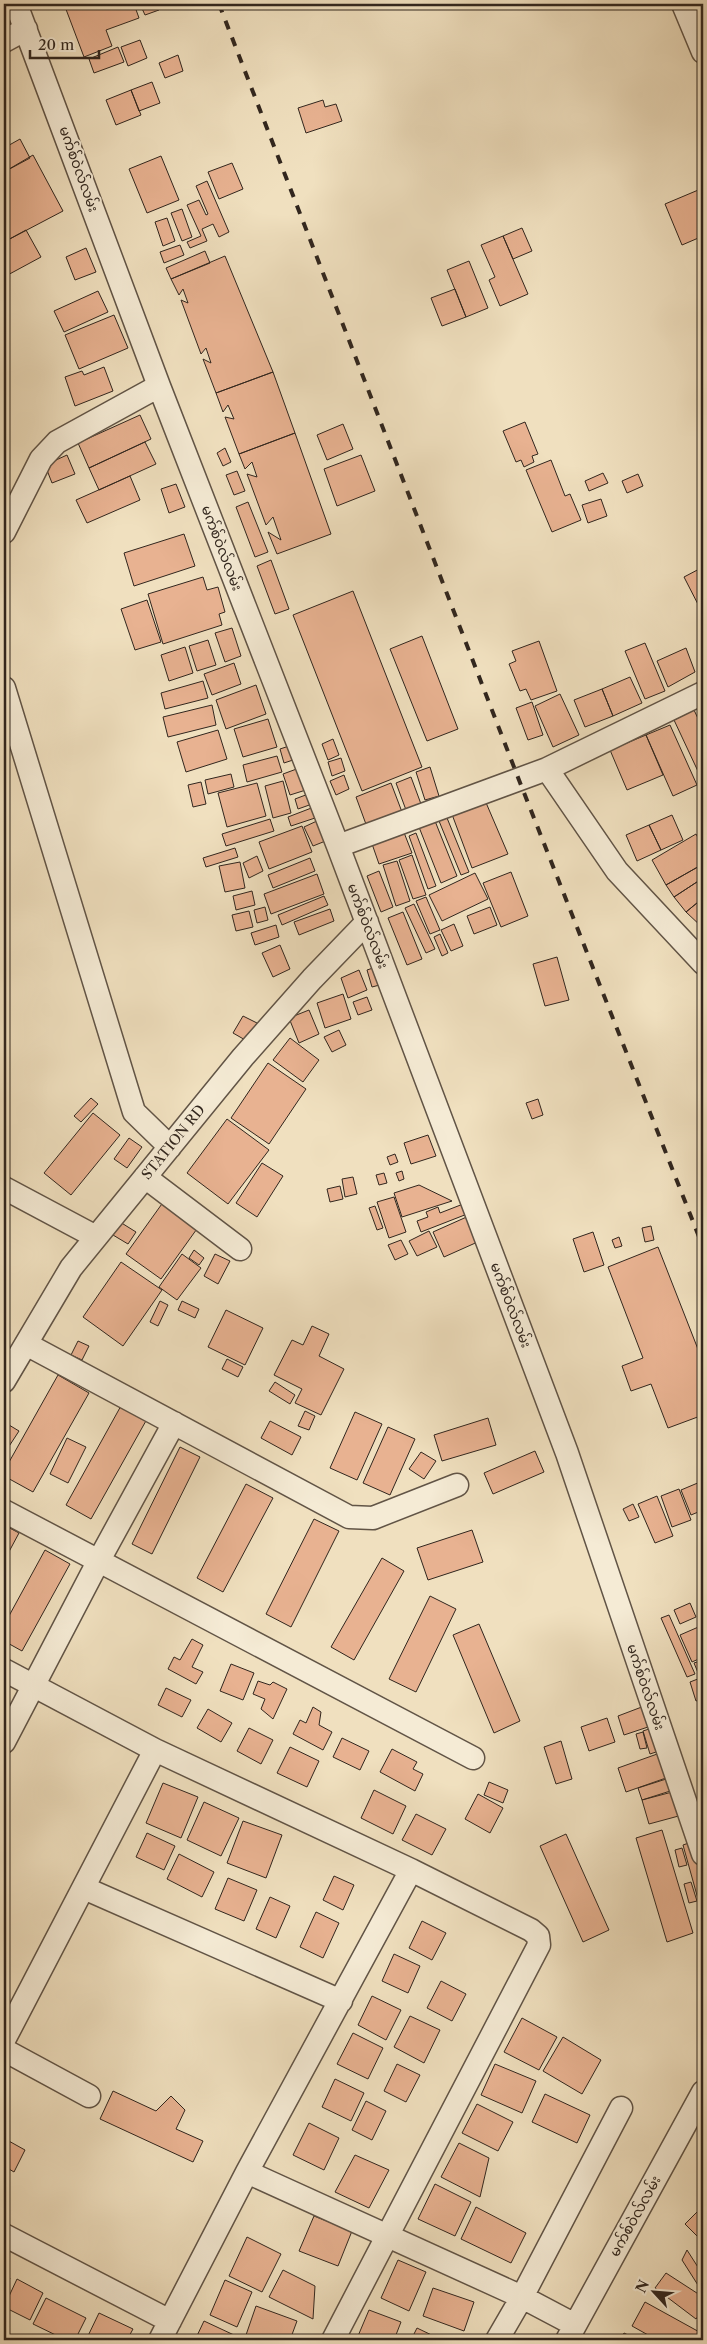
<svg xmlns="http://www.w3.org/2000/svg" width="707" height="2344" viewBox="0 0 707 2344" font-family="'Libre Caslon Text','Noto Sans Myanmar',serif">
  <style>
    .building { fill: #e8b291; stroke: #31261e }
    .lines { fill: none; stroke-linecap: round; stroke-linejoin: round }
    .minor-casing { stroke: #615446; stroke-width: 25 }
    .minor { stroke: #f5ebd5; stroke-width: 22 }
    .rail { stroke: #31261e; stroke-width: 4; stroke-dasharray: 9 9; stroke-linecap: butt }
    .labels { text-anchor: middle; stroke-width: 4; stroke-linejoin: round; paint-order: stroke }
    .street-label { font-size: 14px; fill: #31261e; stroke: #f5ebd5 }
  </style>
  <rect width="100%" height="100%" fill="#f0e0bf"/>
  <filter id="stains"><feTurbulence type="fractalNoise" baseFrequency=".004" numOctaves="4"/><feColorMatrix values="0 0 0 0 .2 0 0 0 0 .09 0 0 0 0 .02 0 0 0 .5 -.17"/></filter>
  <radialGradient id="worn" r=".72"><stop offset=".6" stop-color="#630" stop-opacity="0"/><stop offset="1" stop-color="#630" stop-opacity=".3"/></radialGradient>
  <!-- building -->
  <path class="building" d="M64,4H134L139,18L106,30L112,46L84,57Z
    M140,4H157L159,10L145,15Z
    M140,40L147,58L128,66L121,47Z
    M118,47L124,62L94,73L89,59Z
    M178,55L183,71L165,78L159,63Z
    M152,82L160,103L139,111L131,90Z
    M131,90L141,115L116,125L106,100Z
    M323,100L325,107L336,104L342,121L306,133L298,108Z
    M20,139L30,158L4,172V148Z
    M33,155L63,211L4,242V172Z
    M161,156L179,200L147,213L129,169Z
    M232,163L243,189L219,199L208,172Z
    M207,181L229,232L219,237L213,224L202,229L207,241L190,248L187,242L201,236L187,205L199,200L206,215L208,214L196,186Z
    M703,188V236L682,245L665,204Z
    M182,209L192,237L182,241L171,213Z
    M167,218L175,241L163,246L155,222Z
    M522,228L532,251L513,259L503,236Z
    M26,230L41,257L4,277V242Z
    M503,236L528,294L500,306L489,280L495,277L481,245Z
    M180,245L184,255L164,263L160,252Z
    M86,248L96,272L75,280L66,257Z
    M205,251L210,263L171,279L166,268Z
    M225,256L273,372L216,393L203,359L211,363L206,348L201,354L181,300L188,303L183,289L179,295L171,279Z
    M469,261L488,308L466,317L447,270Z
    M455,289L466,317L442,326L431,298Z
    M98,291L108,312L64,332L54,311Z
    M114,315L128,348L79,369L65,335Z
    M104,367L113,391L75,406L65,377L82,371L84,375Z
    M273,372L295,433L239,454L225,417L234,419L228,405L223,412L216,393Z
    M140,415L151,439L89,468L78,443Z
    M525,422L538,454L532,456L534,462L524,467L521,460L516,462L503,431Z
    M343,424L353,449L327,460L317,435Z
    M295,433L331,534L277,554L268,532L281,540L273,517L266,525L247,474L257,477L252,462L245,469L239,454Z
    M145,442L156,464L99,490L89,468Z
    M225,448L231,462L223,466L217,453Z
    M67,455L75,474L52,483L45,465Z
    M361,455L375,491L337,506L324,469Z
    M551,460L565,496L570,494L581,520L552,532L526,470Z
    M237,471L245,491L234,495L226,475Z
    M603,473L608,483L589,491L585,481Z
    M638,474L643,486L627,493L622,481Z
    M130,476L140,500L87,523L76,500Z
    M176,484L185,507L169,513L161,489Z
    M601,499L607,516L588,523L582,505Z
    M248,502L268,552L255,557L236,507Z
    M184,534L195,566L134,586L124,553Z
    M271,560L289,609L275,614L257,566Z
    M703,567V614L684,577Z
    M203,577L207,590L218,587L225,612L219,614L222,625L163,644L148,594Z
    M353,591L422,767L362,791L293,615Z
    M147,600L161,642L135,650L121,609Z
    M232,628L241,656L225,662L215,633Z
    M422,636L458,729L427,741L390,649Z
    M208,640L216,665L197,671L189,646Z
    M539,641L557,691L531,700L526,689L520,691L509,664L516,661L512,651Z
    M645,643L665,691L645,699L625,651Z
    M185,647L193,673L169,681L161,655Z
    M686,648L695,672L668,687L657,661Z
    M234,663L241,684L212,695L204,674Z
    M630,677L642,703L613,716L602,689Z
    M203,681L208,698L165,709L161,693Z
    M256,685L266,714L226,729L216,700Z
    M602,689L613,716L585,727L574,700Z
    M560,694L579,735L553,747L535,706Z
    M532,702L543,735L528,740L516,708Z
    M212,705L216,725L168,737L163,717Z
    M694,710L703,729V782L674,720Z
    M268,719L277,747L243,757L234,729Z
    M670,725L697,785L673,796L646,735Z
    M218,730L227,759L186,772L177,742Z
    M646,735L663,775L627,790L610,750Z
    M333,739L339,755L328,760L322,744Z
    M295,744L299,758L284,763L280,749Z
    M277,756L282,772L247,782L243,765Z
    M341,758L345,771L332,776L328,762Z
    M302,767L309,789L290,795L283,774Z
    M430,767L439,796L425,800L416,772Z
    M231,774L234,787L208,794L205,780Z
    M344,775L349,789L336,795L330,781Z
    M411,777L421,804L406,810L396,783Z
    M283,781L291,813L273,818L265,786Z
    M201,782L206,804L193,807L188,785Z
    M257,783L266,816L227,827L218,793Z
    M391,783L402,812L367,827L356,797Z
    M311,793L315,803L298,809L295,799Z
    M484,798L508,854L472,868L450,809Z
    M314,807L318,817L291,826L288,817Z
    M445,813L469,872L461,875L437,816Z
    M672,815L683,840L661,850L649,825Z
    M433,816L457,876L441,883L417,822Z
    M270,819L274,831L226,846L222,834Z
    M319,820L328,840L313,846L304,827Z
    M649,825L661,850L637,861L626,835Z
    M302,826L312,852L269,869L259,842Z
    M403,830L412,853L379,864L371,841Z
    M416,833L436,886L428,889L409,836Z
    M696,834L703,847V864L666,885L652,860Z
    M235,848L238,857L206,867L203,858Z
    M412,855L426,895L413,899L399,860Z
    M257,856L263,871L249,878L243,863Z
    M310,858L315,871L273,888L268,875Z
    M397,861L410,901L396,906L383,865Z
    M240,862L245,888L225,892L219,866Z
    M703,864V878L674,897L666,885Z
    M379,871L393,907L381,912L367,876Z
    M511,872L528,916L501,927L483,883Z
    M475,873L488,899L442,921L429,895Z
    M317,874L324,894L271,914L264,894Z
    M703,878V898L686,912L674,897Z
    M252,891L255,905L236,910L233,896Z
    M324,896L328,905L282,925L278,915Z
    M426,897L440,930L430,934L416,901Z
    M703,898V928L686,912Z
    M414,904L435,949L426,953L405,908Z
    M265,907L268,920L257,923L254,910Z
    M490,907L497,925L474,934L467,916Z
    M330,909L334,921L299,935L294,922Z
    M249,911L253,927L236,931L232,915Z
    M403,912L422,959L407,965L388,918Z
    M454,924L463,946L451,951L441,930Z
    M276,925L279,937L255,945L251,933Z
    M440,934L448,953L442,956L434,937Z
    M280,945L290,969L273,977L262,953Z
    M557,957L569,1000L545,1006L533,964Z
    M382,965L387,983L372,987L367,970Z
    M359,970L367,990L348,998L341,978Z
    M343,994L351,1019L325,1028L317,1003Z
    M367,997L372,1010L358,1015L353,1002Z
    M309,1010L319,1034L299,1043L289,1018Z
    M243,1016L257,1023L247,1041L233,1033Z
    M339,1030L346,1045L332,1052L324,1037Z
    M290,1038L319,1060L303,1082L273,1060Z
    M268,1063L306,1089L269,1144L231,1118Z
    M91,1098L98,1104L81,1122L74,1116Z
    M538,1099L543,1115L532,1119L526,1103Z
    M93,1113L120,1135L71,1195L44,1173Z
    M227,1119L269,1150L228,1204L187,1173Z
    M428,1135L436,1156L411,1164L404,1143Z
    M129,1138L142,1147L127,1168L114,1159Z
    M395,1154L398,1162L390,1165L387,1157Z
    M262,1163L283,1176L257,1217L236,1203Z
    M402,1171L404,1179L399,1181L396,1173Z
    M384,1173L387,1183L379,1185L376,1175Z
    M353,1177L357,1194L345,1197L342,1179Z
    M419,1185L452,1201L402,1217L394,1193Z
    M340,1186L343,1199L330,1202L327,1189Z
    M394,1197L406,1232L389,1238L377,1202Z
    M476,1199L480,1209L421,1232L417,1221L428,1217L426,1212L438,1207L440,1213Z
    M164,1201L199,1226L161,1279L126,1254Z
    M375,1206L383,1228L377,1230L369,1208Z
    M480,1211L491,1236L444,1257L433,1232Z
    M120,1222L136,1232L128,1244L113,1235Z
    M651,1226L654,1240L645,1242L642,1228Z
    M429,1231L437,1247L417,1256L409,1241Z
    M593,1232L604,1265L584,1272L573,1239Z
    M619,1237L622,1246L615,1248L612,1240Z
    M401,1240L408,1254L395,1260L388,1245Z
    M658,1247L703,1362V1415L668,1428L651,1384L631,1391L622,1366L643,1358L608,1267Z
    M194,1250L204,1258L199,1265L189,1258Z
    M182,1254L201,1268L177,1300L159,1287Z
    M215,1254L230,1261L218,1284L204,1276Z
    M121,1262L162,1290L123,1346L83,1317Z
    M160,1301L168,1305L158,1326L150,1322Z
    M182,1301L199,1309L195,1318L178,1310Z
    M226,1310L263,1328L245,1365L208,1347Z
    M312,1326L329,1334L319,1356L344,1369L321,1415L295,1403L302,1389L274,1375L292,1340L303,1345Z
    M78,1341L89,1346L82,1360L71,1355Z
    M227,1359L243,1367L238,1377L222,1369Z
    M58,1375L89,1393L33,1492L4,1476V1471Z
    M275,1382L295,1395L290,1404L269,1391Z
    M122,1404L147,1419L91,1519L66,1505Z
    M305,1411L315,1416L309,1430L298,1426Z
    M355,1412L382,1424L357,1480L330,1468Z
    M488,1418L496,1445L442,1461L434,1435Z
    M270,1421L301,1437L292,1455L261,1438Z
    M9,1425L19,1431L4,1454V1433Z
    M388,1427L415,1439L390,1495L363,1483Z
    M67,1438L86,1447L68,1483L50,1474Z
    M180,1447L200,1457L152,1554L132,1544Z
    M535,1451L544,1472L493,1494L484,1473Z
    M421,1452L436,1461L424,1479L409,1469Z
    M700,1482L703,1491V1510L691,1515L681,1490Z
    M246,1484L273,1498L223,1592L197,1578Z
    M679,1489L691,1520L672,1527L661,1496Z
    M657,1496L673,1536L655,1543L638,1504Z
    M633,1504L639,1517L629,1521L623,1509Z
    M314,1519L339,1531L291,1627L266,1614Z
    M4,1525L19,1533L4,1561Z
    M472,1530L483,1562L428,1580L417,1548Z
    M45,1550L70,1564L22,1651L4,1641V1625Z
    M382,1558L404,1571L354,1660L331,1647Z
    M430,1596L456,1609L416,1692L389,1679Z
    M690,1603L696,1617L680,1624L674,1610Z
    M669,1615L695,1674L687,1677L661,1618Z
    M479,1624L520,1721L494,1733L453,1635Z
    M703,1625V1657L692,1662L680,1635Z
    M192,1639L203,1645L192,1667L203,1672L196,1684L168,1669L174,1657L180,1660Z
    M703,1660V1673L699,1675L694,1663Z
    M231,1664L254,1673L243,1700L220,1691Z
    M703,1677V1699L696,1701L690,1682Z
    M258,1681L270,1685L273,1682L287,1689L273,1719L261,1709L265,1699L253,1694Z
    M166,1688L191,1700L182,1717L158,1705Z
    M647,1705L654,1725L624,1735L618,1716Z
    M313,1707L321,1712L319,1725L332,1732L323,1750L293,1734L300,1720L306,1723Z
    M208,1709L232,1723L221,1742L197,1728Z
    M607,1718L615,1742L589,1751L581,1727Z
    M670,1722L677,1745L650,1754L643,1731Z
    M249,1728L273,1740L261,1764L237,1751Z
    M643,1732L647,1748L640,1749L636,1734Z
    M342,1738L369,1751L360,1770L333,1757Z
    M561,1741L572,1779L556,1784L544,1747Z
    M290,1747L319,1761L307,1787L277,1773Z
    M674,1748L683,1772L626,1792L618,1768Z
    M392,1749L417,1762L413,1769L423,1774L415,1791L380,1772Z
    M685,1773L689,1785L642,1800L638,1788Z
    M489,1782L508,1790L503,1803L484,1795Z
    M163,1783L198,1797L181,1838L146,1823Z
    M691,1787L697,1811L649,1824L642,1800Z
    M374,1790L406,1806L393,1834L361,1818Z
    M478,1794L503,1808L490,1833L465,1819Z
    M204,1802L239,1818L221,1856L187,1840Z
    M416,1814L446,1829L432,1855L402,1840Z
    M243,1821L282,1835L266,1878L227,1863Z
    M662,1830L693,1933L667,1942L636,1838Z
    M147,1833L175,1846L164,1870L136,1857Z
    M566,1834L609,1930L583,1942L540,1846Z
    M703,1838V1898L698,1899L683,1845Z
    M682,1848L687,1865L679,1867L675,1850Z
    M179,1854L214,1872L202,1897L167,1879Z
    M334,1876L354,1885L343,1910L323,1900Z
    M228,1878L257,1890L244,1921L215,1909Z
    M691,1882L697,1901L689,1903L684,1884Z
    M270,1897L290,1906L276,1938L256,1929Z
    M316,1912L339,1923L323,1958L300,1947Z
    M422,1921L446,1933L432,1960L409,1948Z
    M394,1954L420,1966L408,1993L382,1981Z
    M441,1981L466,1994L452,2021L427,2008Z
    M372,1996L401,2010L386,2040L358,2025Z
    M410,2016L440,2030L424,2063L394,2047Z
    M522,2018L557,2037L539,2070L504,2052Z
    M353,2033L383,2048L368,2079L337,2064Z
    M563,2037L601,2060L582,2094L543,2071Z
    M397,2064L420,2075L406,2102L384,2091Z
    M495,2064L536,2081L522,2113L481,2095Z
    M335,2079L364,2093L351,2121L322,2107Z
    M113,2091L156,2111L171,2096L185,2110L176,2129L203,2141L193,2162L100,2119Z
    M545,2094L590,2115L577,2143L532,2122Z
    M366,2101L386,2111L372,2140L352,2130Z
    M477,2104L513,2122L498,2151L462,2133Z
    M309,2123L339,2138L324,2170L293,2155Z
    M7,2140L25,2150L14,2172L4,2166V2146Z
    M459,2143L489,2158L480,2197L441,2177Z
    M355,2155L389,2170L369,2208L335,2192Z
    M435,2184L471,2202L455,2236L418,2219Z
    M703,2206V2242L685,2224Z
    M476,2207L526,2233L511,2263L461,2239Z
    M314,2216L352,2231L338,2266L299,2251Z
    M247,2237L281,2254L262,2292L229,2276Z
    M687,2250L703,2275V2293L682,2260Z
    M398,2260L426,2272L409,2311L381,2298Z
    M283,2270L315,2286L313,2319L269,2297Z
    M666,2273L703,2297V2309L696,2319L655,2288Z
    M4,2274L10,2278L4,2292Z
    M17,2279L43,2293L30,2320L4,2307Z
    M225,2280L252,2292L237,2327L210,2315Z
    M433,2288L474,2302L464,2331L423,2316Z
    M46,2298L86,2318L75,2340H66L33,2324Z
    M645,2302L703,2334V2340H657L632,2326Z
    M256,2306L297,2321L290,2340H261L246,2335Z
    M369,2310L401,2322L394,2340H370L358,2336Z
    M99,2313L133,2329L127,2340H86Z
    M204,2321L234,2335L232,2340H195Z
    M417,2328L442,2340H411Z
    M624,2333L638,2340H620Z"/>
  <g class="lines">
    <defs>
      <path id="minor" d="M16,4L159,386L338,846L567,1453L703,1854
        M683,4L703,52
        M4,41L26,29
        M4,532L41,459L57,442L159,386
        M4,688L134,1112L170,1147
        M547,769L617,871L703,963
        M338,846L547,769L703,693
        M145,1177L240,1249
        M4,1188L96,1237
        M26,1344L349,1517L373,1518L457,1485
        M4,1381L71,1268L243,1057L312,979L367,922
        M4,1511L473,1758
        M4,1670L155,1750L411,1870L531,1930L538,1936L539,1945L333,2340
        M4,1742L98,1562L174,1423
        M84,1888L341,2001
        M4,2040L155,1750
        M4,2050L89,2096
        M247,2172L522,2297L575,2325
        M4,2235L170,2321
        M160,2340L247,2172L411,1870
        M497,2340L522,2297L621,2108
        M567,2340L703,2092"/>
    </defs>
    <!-- minor casing -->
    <use href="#minor" class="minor-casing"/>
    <!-- minor -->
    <use href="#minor" class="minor"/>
    <!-- rail -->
    <path class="rail" d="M219,4L519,780L703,1247"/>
  </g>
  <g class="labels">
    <!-- street labels -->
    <g class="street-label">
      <text transform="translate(79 169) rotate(70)" y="5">မက်စ်ဝဲလ်လမ်း</text>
      <text transform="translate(222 548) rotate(69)" y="5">မက်စ်ဝဲလ်လမ်း</text>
      <text transform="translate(368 926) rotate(69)" y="5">မက်စ်ဝဲလ်လမ်း</text>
      <text transform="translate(173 1142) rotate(-51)" y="5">STATION RD</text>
      <text transform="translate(511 1305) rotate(69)" y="5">မက်စ်ဝဲလ်လမ်း</text>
      <text transform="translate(646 1687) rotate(71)" y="5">မက်စ်ဝဲလ်လမ်း</text>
      <text transform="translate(635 2216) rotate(-61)" y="5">မက်စ်ဝဲလ်လမ်း</text>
    </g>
  </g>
  <!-- margin -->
  <rect width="707" height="2344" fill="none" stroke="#f0e0bf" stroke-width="20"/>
  <rect x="5" y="5" width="697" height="2334" fill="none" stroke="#31261e" stroke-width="2.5"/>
  <rect x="10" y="10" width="687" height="2324" fill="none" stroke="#31261e"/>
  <!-- north arrow -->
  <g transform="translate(654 2292) rotate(296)" stroke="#f5ebd5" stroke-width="4" paint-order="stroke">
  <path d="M0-4L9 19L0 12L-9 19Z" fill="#31261e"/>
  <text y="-8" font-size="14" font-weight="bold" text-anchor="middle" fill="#31261e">N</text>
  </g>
  <!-- scale -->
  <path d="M30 50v8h69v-8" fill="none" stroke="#31261e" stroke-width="2.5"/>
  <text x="38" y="50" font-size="15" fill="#31261e" stroke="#f5ebd5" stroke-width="4" paint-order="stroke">20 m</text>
  <rect width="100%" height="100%" filter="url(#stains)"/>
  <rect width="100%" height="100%" fill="url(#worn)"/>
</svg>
